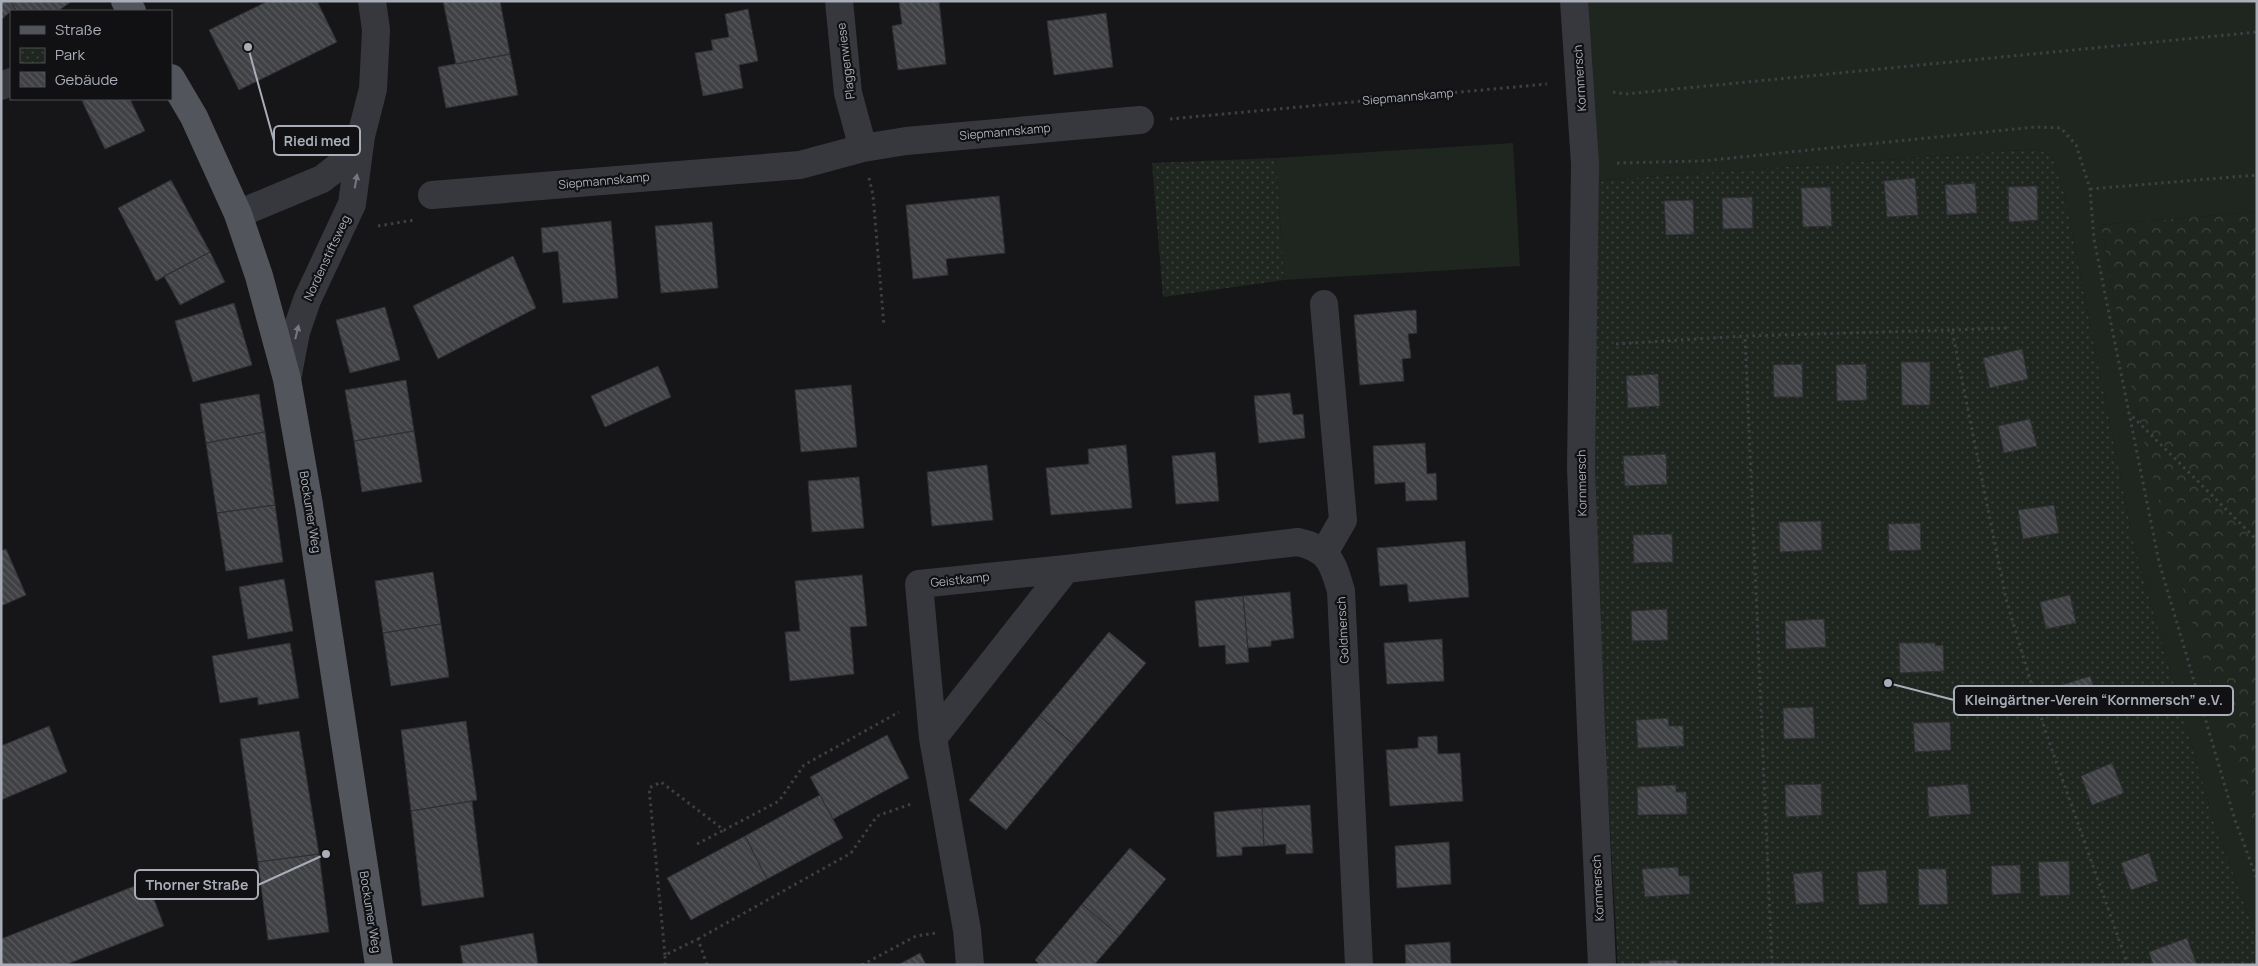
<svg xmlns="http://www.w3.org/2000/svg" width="2258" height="966" viewBox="0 0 2258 966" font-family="Manrope,sans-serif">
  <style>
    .grass { fill: #1e261f }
    .forest { fill: url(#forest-crowns) }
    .park { fill: url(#park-dots) }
    .building { fill: url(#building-back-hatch); stroke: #303034 }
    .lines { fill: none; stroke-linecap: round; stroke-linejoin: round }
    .path { stroke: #3d3f44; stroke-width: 3; stroke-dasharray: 2.5 4; stroke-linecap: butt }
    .minor { stroke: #37383d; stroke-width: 28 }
    .major { stroke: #53555c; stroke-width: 28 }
    .oneway { fill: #757881 }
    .labels { text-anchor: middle; stroke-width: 4.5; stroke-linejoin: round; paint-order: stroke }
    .street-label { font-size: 12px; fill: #a8adb8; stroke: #111113 }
    .leader { fill: none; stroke: #a8adb8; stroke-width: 2 }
    .callout-dot { fill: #a8adb8; stroke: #111113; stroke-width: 2 }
    .callout { fill: #111113; stroke: #a8adb8; stroke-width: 2 }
    .callout-label { font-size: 14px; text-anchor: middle; font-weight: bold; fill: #a8adb8 }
  </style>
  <defs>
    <pattern id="forest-crowns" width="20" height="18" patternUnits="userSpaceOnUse" patternTransform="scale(1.25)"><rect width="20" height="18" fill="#1e261f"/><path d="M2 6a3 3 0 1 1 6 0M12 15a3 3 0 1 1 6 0" fill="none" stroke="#3c433d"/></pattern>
    <pattern id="park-dots" width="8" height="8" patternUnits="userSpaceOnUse" patternTransform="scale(1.25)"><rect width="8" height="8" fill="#1e261f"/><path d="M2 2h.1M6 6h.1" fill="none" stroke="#3c433d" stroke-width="1.8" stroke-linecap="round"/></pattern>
    <pattern id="building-back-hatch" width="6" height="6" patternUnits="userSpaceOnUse" patternTransform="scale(1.25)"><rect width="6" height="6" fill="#404145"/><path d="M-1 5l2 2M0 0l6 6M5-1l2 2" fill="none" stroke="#595a5e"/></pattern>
  </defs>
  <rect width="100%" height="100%" fill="#161618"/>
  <!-- grass -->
  <path class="grass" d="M1586,1H2257V212L2101,225L2116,310L2137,412L2186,600L2257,834V938L2214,822L2134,545L2064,193L2052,156L2037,149L1590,181Z
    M1513,143L1520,266L1284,280L1276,158Z"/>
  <!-- forest -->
  <path class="forest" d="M2257,212V834C2213,695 2170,554 2137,411C2122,350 2112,287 2101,225Z"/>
  <!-- park -->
  <path class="park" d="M2037,149L2052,156L2064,193L2134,545L2214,822L2257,938V965H1618L1589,467L1590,181Z
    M1276,158L1284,280L1163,297L1152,163Z"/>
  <!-- building -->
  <path class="building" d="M1,1H10L16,10L11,11L1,20Z
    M10,1H72L58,11H17Z
    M268,1H317L337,42L239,90L209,30Z
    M443,1H500L510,54L456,64Z
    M899,1H939L946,64L898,70L892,26L902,24Z
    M748,9L758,61L739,65L743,88L703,96L695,53L713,50L711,40L729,37L725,14Z
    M1106,13L1113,67L1054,75L1047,21Z
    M510,54L518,95L446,108L438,67Z
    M86,99H130L145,131L105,149L82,101Z
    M1915,178L1918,215L1887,217L1884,181Z
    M171,180L210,252L156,281L118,208Z
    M1975,183L1977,213L1947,215L1945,185Z
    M2037,186L2038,220L2009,222L2008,187Z
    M1830,187L1832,226L1803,227L1801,188Z
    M999,196L1005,253L946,259L948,275L913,279L906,205Z
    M1752,197L1753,228L1723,229L1722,198Z
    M1693,200L1694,234L1666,235L1664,201Z
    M611,221L618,298L563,303L558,251L543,253L541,228Z
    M712,222L718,288L661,293L655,226Z
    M210,252L225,282L180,305L164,276Z
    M513,256L536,308L438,359L413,306Z
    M234,303L252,365L193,382L175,321Z
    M385,307L400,360L350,373L336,320Z
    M1416,310L1417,333L1408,334L1411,358L1402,359L1404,381L1360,385L1354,315Z
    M2022,349L2028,379L1990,388L1983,358Z
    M1901,362H1930V405H1902Z
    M1802,364L1803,397H1774L1773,365Z
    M1866,364L1867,400L1837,401L1836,365Z
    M658,366L671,397L605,427L591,396Z
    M1658,374L1660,406L1628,408L1626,376Z
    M406,380L414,431L354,441L345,390Z
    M851,385L857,447L801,452L795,390Z
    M1290,393L1293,415L1303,414L1305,438L1259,443L1254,396Z
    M259,394L265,432L206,443L200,404Z
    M2030,419L2037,446L2004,453L1998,426Z
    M414,431L422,482L362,492L354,441Z
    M265,432L275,505L217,513L206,443Z
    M1425,443L1427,474L1436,473L1437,500L1406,501L1405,482L1375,484L1373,446Z
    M1126,445L1132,508L1051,515L1046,468L1089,464L1088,449Z
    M1215,452L1219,501L1176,504L1172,456Z
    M1666,454L1667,484L1625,486L1623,456Z
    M987,465L993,520L932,526L927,472Z
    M859,477L864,528L812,532L808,481Z
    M275,505L283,562L226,571L217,513Z
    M2054,505L2059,533L2023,539L2018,510Z
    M1821,521L1822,550L1780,552L1779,522Z
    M1920,523L1921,550L1889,551L1888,524Z
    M1672,534L1673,562L1634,563L1633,535Z
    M1465,541L1469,597L1409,602L1407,584L1380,586L1377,548Z
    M6,549L26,595L1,606V551Z
    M433,572L441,624L383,633L375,581Z
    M862,575L867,626L850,627L854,674L790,681L785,632L800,631L795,581Z
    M284,579L293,631L248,639L239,587Z
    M1290,592L1294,638L1271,641V646L1248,648L1243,596Z
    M2070,595L2076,623L2046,629L2040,602Z
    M1243,596L1249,662L1226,664L1225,645L1199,647L1195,601Z
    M1667,609L1668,640L1632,641L1631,611Z
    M1824,619L1826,647L1786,649L1785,621Z
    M441,624L449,677L391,686L383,633Z
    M1109,632L1146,663L1076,746L1039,716Z
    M1442,639L1444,681L1387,684L1384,643Z
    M290,643L299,698L258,705V697L220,703L212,656Z
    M1899,643H1935V646L1943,645L1944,671L1900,673Z
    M2090,676L2099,704L2062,716L2053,688Z
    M1813,707L1815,738L1784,739L1783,708Z
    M1039,716L1076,746L1006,830L969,800Z
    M1668,718L1669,726H1683L1684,746L1638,748L1636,720Z
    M466,721L477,800L411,811L401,730Z
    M1950,722L1951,750L1915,752L1913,723Z
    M49,726L67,772L1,800V746Z
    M299,731L319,854L258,862L240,739Z
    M887,735L909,778L833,819L810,777Z
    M1437,736L1438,754L1460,753L1463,801L1390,806L1386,750L1418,748V737Z
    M2112,763L2124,793L2092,805L2081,776Z
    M1821,784L1822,815L1786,817L1785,785Z
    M1968,784L1971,814L1929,817L1927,787Z
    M1676,785V792H1686L1687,814L1638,815L1637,787Z
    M820,795L843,838L767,879L745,836Z
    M472,801L484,897L422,906L411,811Z
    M1310,805L1313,853L1286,854V844L1264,846L1262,808Z
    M1262,808L1264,846L1242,847V855L1217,857L1214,812Z
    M745,836L767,879L691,920L667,878Z
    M1449,842L1451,884L1397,888L1395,846Z
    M1130,848L1166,879L1119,936L1082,904Z
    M2149,853L2158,881L2131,890L2121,863Z
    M319,854L329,932L268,940L258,862Z
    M2069,861L2070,895L2040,896L2038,862Z
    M2020,865L2021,893L1992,895L1991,866Z
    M1678,867L1679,876H1689L1690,894L1645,897L1642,869Z
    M1918,869H1946L1948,904L1919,905Z
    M1886,870L1888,903L1859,905L1857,872Z
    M1822,871L1824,902L1796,904L1793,874Z
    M147,881L164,926L65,965H1V939Z
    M1082,904L1119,936L1094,965H1040L1035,960Z
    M533,933L538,964L463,965L460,946Z
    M2187,938L2197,965H2153L2149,952Z
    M1450,942L1451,965H1406L1405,945Z
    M920,953L926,965H898Z
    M1677,960L1678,965H1649V961Z"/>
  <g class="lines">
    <!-- path -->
    <path class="path" d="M1613,92L1625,94L2257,32
      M1170,119L1547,84
      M1617,163L1702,161L2035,127L2061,128L2076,145L2090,189L2094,239L2159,562L2235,820L2257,879
      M869,178L873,195L884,326
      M2090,189L2257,175
      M378,226L414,220
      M1952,330L2008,328
      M1616,344L1745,336
      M2128,412L2257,540
      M697,844L724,830
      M698,939L851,853L877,816L911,804
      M665,955L649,788L661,782L724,830L779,801L804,765L899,712
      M665,965V955L698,939L707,965
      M862,965L916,936L936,933
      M1772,965L1745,336L1952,330L2006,599L2046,733L2128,965"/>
    <!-- minor -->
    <path class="minor" d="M839,1L848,93L863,148
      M1574,1L1585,164L1581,468L1591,729L1602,965
      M1,86L11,82
      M432,195L800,165L863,148L906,141L1140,120
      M238,214L322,179L344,162L361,136
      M1324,304L1343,520L1324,553
      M287,379L296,332L307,300L352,204L361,136L373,89L376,30L372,1
      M933,738L1066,569
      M970,965L967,930L933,738L919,584L1066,569L1298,542C1329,549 1333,563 1341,591L1359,965"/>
    <!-- major -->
    <path class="major" d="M125,1L132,11
      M171,78L194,117L238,214L259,276L287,379L309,505L379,965"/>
  </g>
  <!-- one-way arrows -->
  <defs><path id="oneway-solid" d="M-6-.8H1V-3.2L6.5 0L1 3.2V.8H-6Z" transform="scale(1.25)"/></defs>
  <g class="oneway">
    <use href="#oneway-solid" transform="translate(356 181) rotate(-80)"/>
    <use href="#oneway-solid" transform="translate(297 332) rotate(-76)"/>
  </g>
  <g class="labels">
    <!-- street labels -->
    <g class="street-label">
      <text transform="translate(846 61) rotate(-97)" y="4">Plaggenwiese</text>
      <text transform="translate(1580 78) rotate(-94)" y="4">Kornmersch</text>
      <text transform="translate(1408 97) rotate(-5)" y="4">Siepmannskamp</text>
      <text transform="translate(1005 132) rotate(-5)" y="4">Siepmannskamp</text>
      <text transform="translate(604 181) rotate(-5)" y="4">Siepmannskamp</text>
      <text transform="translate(327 258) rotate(-65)" y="4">Nordenstiftsweg</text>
      <text transform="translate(1582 483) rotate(-91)" y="4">Kornmersch</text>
      <text transform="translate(310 512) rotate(81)" y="4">Bockumer Weg</text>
      <text transform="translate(960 580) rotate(-6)" y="4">Geistkamp</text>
      <text transform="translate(1343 630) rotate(-93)" y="4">Goldmersch</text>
      <text transform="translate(1598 888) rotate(-93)" y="4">Kornmersch</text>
      <text transform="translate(370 912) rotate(81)" y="4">Bockumer Weg</text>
    </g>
  </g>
  <!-- callouts -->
  <path class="leader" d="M248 47L274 141M1888 683L1954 700M326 854L258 885"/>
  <g class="callout-dot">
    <circle cx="248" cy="47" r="5"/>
    <circle cx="1888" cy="683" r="5"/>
    <circle cx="326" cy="854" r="5"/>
  </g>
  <g class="callout">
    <rect x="274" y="126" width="86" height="29" rx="5"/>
    <rect x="1954" y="686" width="279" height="29" rx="5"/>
    <rect x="135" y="870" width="123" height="29" rx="5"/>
  </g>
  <g class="callout-label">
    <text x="317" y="146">Riedi med</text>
    <text x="2094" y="705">Kleingärtner-Verein “Kornmersch” e.V.</text>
    <text x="197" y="890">Thorner Straße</text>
  </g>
  <!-- border -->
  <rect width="2258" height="966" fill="none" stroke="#a8adb8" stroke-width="5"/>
  <!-- legend -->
  <rect x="10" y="10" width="162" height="90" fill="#111113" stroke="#4d4f55"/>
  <rect x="20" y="26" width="25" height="8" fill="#53555c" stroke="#4d4f55"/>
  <text x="55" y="35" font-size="15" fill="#a8adb8">Straße</text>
  <rect x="20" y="48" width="25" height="15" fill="url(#park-dots)" stroke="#4d4f55"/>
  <text x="55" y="60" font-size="15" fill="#a8adb8">Park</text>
  <rect x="20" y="72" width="25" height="15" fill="url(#building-back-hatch)" stroke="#4d4f55"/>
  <text x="55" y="85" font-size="15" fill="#a8adb8">Gebäude</text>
</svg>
